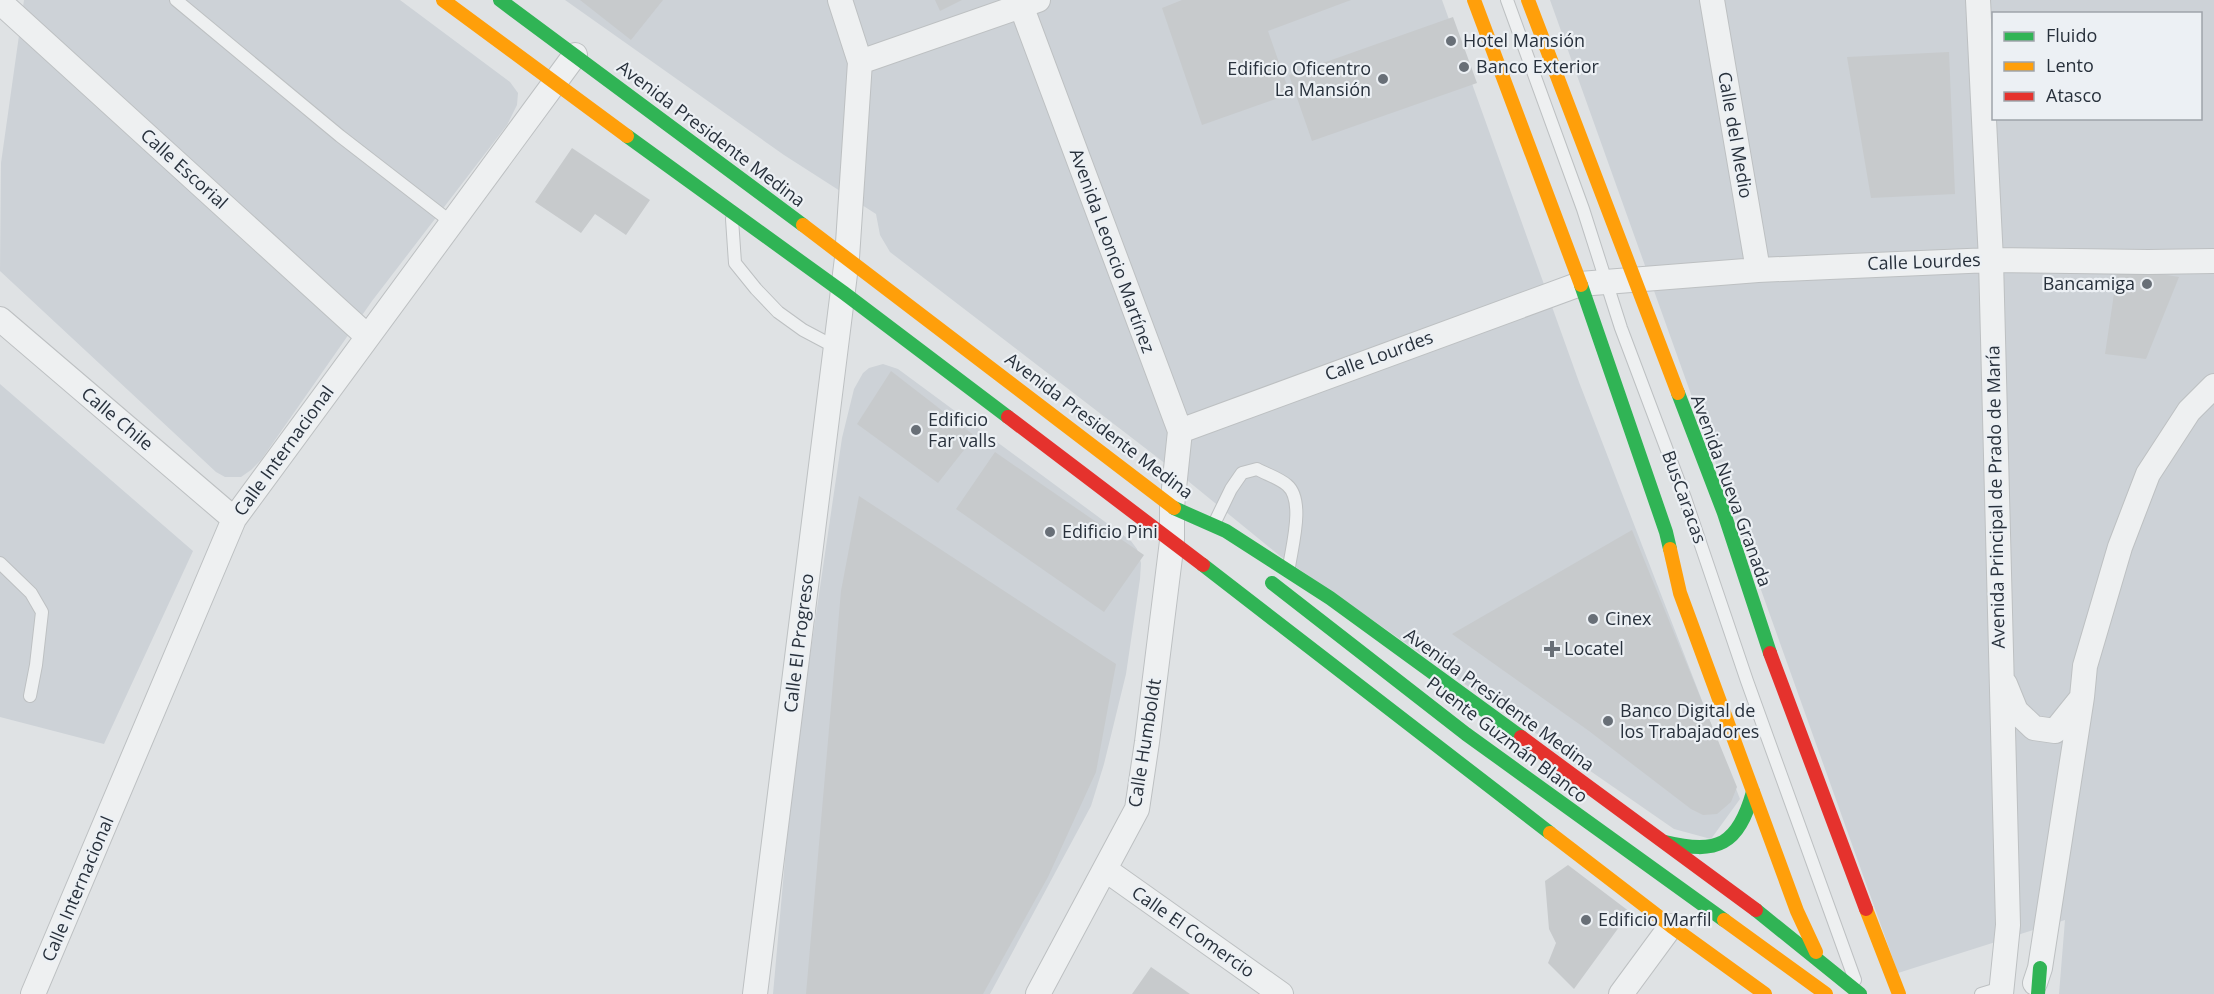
<svg xmlns="http://www.w3.org/2000/svg" width="2214" height="994" viewBox="0 0 2214 994" font-family="'Open Sans',sans-serif">
  <style>
    .built { fill: #cdd2d7; fill-rule: evenodd }
    .building { fill: #c7cacc }
    .lines { fill: none; stroke-linecap: round; stroke-linejoin: round }
    .lane-casing { stroke: #bdc0c2; stroke-width: 14 }
    .street-casing { stroke: #bdc0c2; stroke-width: 26 }
    .lane { stroke: #eef0f1; stroke-width: 12 }
    .street { stroke: #eef0f1; stroke-width: 24 }
    .fast { stroke: #30b455; stroke-width: 14 }
    .slow { stroke: #ff9f0a; stroke-width: 14 }
    .jam { stroke: #e5322d; stroke-width: 14 }
    .poi-dot { fill: #686f77; stroke: #ecf0f4; stroke-width: 2 }
    .labels { text-anchor: middle; stroke-width: 4.5; stroke-linejoin: round; paint-order: stroke }
    .poi-label { font-size: 18px; fill: #28313c; stroke: #ecf0f4; text-anchor: start }
    .street-label { font-size: 18px; fill: #28313c; stroke: #ecf0f4 }
  </style>
  <rect width="100%" height="100%" fill="#dfe2e4"/>
  <!-- built -->
  <path class="built" d="M24,0H400L510,82L518,93L517,105L507,125L372,301L261,460L251,470L241,477H225L216,472L0,271L1,163Z
    M565,0H1442L1579,382L1740,799L1711,839L1674,829L1280,556L1188,481L890,252L880,235L876,214L784,155Z
    M1550,0H2214V994H2059L2065,920L1898,973ZM1994,14H2200V118H1994Z
    M883,364L898,369L1131,541L1137,549L1141,563L1140,579L1126,674L1104,764L1091,806L990,994H773L793,771L842,438L854,389L863,373L869,368Z
    M0,384L193,551L104,744L0,717Z"/>
  <!-- building -->
  <path class="building" d="M580,0H663L631,40Z
    M935,0H962L940,11Z
    M1182,0H1351L1268,31L1290,94L1202,125L1162,8Z
    M1453,17L1477,83L1312,141L1289,75Z
    M1949,52L1955,194L1871,198L1847,57Z
    M572,148L650,200L626,235L595,214L581,233L535,202Z
    M2118,267L2179,277L2146,359L2105,354Z
    M891,371L975,436L938,483L857,424Z
    M995,452L1144,555L1104,612L956,509Z
    M859,496L1116,664L1096,772L1048,877L983,994H806L841,591Z
    M1632,530L1737,787L1731,802L1717,814L1703,815L1691,809L1589,731L1452,634Z
    M1568,865L1630,912L1574,989L1548,963L1556,943L1549,929L1545,881Z
    M1151,967L1190,994H1132Z"/>
  <g class="lines">
    <defs>
      <path id="lane" d="M176,0L340,136L451,222
        M1507,0L1583,209L1621,328L1685,498L1747,681L1855,980
        M732,219L735,263L756,289L778,312L803,330L837,348
        M1214,524L1231,489L1242,473L1257,469C1266,474 1279,478 1287,485C1305,500 1292,546 1289,567
        M0,563L31,593L42,612L36,665L30,696
        M1981,994L2001,988"/>
      <path id="street" d="M1019,0L1180,431L1172,507V541L1147,742L1137,809L1038,994
        M1712,0L1758,270
        M1978,0L1991,260L2008,925L2001,994
        M0,2L367,336
        M860,62L1038,0
        M0,319L234,519
        M1180,431L1580,284L1758,270L1991,260L2148,262L2214,261
        M2005,684L2016,711L2034,728L2055,731L2080,700
        M1106,870L1281,994
        M2035,983L2040,968L2082,697L2085,666L2120,547L2148,474L2189,411L2214,386
        M33,994L234,519L575,55
        M755,994L847,258L860,62L840,0
        M1621,994L1671,926"/>
    </defs>
    <!-- lane casing -->
    <use href="#lane" class="lane-casing"/>
    <!-- street casing -->
    <use href="#street" class="street-casing"/>
    <!-- lane -->
    <use href="#lane" class="lane"/>
    <!-- street -->
    <use href="#street" class="street"/>
    <!-- fast -->
    <path class="fast" d="M500,0L803,225
      M627,136L844,293L1008,417
      M1581,285L1666,532L1670,549
      M1678,393L1724,513L1770,653
      M1174,508L1226,531L1330,598L1521,737
      M1203,565L1550,833
      M1272,583L1466,734L1724,920
      M1665,842C1718,855 1738,845 1753,792
      M1756,910L1860,994
      M2038,994L2040,968"/>
    <!-- slow -->
    <path class="slow" d="M443,0L627,136
      M1474,0L1581,285
      M1528,0L1678,393
      M803,225L1174,508
      M1670,549L1680,593L1797,911L1816,952
      M1550,833L1671,926L1765,994
      M1866,909L1899,994
      M1724,920L1826,994"/>
    <!-- jam -->
    <path class="jam" d="M1008,417L1203,565
      M1770,653L1866,909
      M1521,737L1756,910"/>
  </g>
  <!-- markers -->
  <g class="poi-dot">
    <circle cx="1451" cy="41" r="6"/>
    <circle cx="1464" cy="67" r="6"/>
    <circle cx="1383" cy="79" r="6"/>
    <circle cx="2147" cy="284" r="6"/>
    <circle cx="916" cy="430" r="6"/>
    <circle cx="1050" cy="532" r="6"/>
    <circle cx="1593" cy="619" r="6"/>
    <path d="M1549 640h6v6h6v6h-6v6h-6v-6h-6v-6h6z"/>
    <circle cx="1608" cy="721" r="6"/>
    <circle cx="1586" cy="920" r="6"/>
  </g>
  <g class="labels">
    <!-- poi labels -->
    <g class="poi-label">
      <text x="1463" y="47">Hotel Mansión</text>
      <text x="1476" y="73">Banco Exterior</text>
      <text x="1371" y="75" text-anchor="end">Edificio Oficentro<tspan x="1371" dy="21">La Mansión</tspan></text>
      <text x="2135" y="290" text-anchor="end">Bancamiga</text>
      <text x="928" y="426">Edificio<tspan x="928" dy="21">Far valls</tspan></text>
      <text x="1062" y="538">Edificio Pini</text>
      <text x="1605" y="625">Cinex</text>
      <text x="1564" y="655">Locatel</text>
      <text x="1620" y="717">Banco Digital de<tspan x="1620" dy="21">los Trabajadores</tspan></text>
      <text x="1598" y="926">Edificio Marfil</text>
    </g>
    <!-- street labels -->
    <g class="street-label">
      <text transform="translate(711 134) rotate(37)" y="6">Avenida Presidente Medina</text>
      <text transform="translate(1735 135) rotate(80)" y="6">Calle del Medio</text>
      <text transform="translate(184 169) rotate(42)" y="6">Calle Escorial</text>
      <text transform="translate(1112 251) rotate(70)" y="6">Avenida Leoncio Martínez</text>
      <text transform="translate(1924 262) rotate(-2)" y="6">Calle Lourdes</text>
      <text transform="translate(1379 356) rotate(-20)" y="6">Calle Lourdes</text>
      <text transform="translate(117 419) rotate(40)" y="6">Calle Chile</text>
      <text transform="translate(1099 426) rotate(37)" y="6">Avenida Presidente Medina</text>
      <text transform="translate(284 451) rotate(-54)" y="6">Calle Internacional</text>
      <text transform="translate(1731 491) rotate(70)" y="6">Avenida Nueva Granada</text>
      <text transform="translate(1684 497) rotate(70)" y="6">BusCaracas</text>
      <text transform="translate(1996 497) rotate(-91)" y="6">Avenida Principal de Prado de María</text>
      <text transform="translate(799 643) rotate(-83)" y="6">Calle El Progreso</text>
      <text transform="translate(1499 700) rotate(36)" y="6">Avenida Presidente Medina</text>
      <text transform="translate(1507 740) rotate(37)" y="6">Puente Guzmán Blanco</text>
      <text transform="translate(1145 743) rotate(-81)" y="6">Calle Humboldt</text>
      <text transform="translate(78 889) rotate(-67)" y="6">Calle Internacional</text>
      <text transform="translate(1193 932) rotate(35)" y="6">Calle El Comercio</text>
    </g>
  </g>
  <!-- legend -->
  <rect x="1992" y="12" width="210" height="108" fill="#ecf0f4" stroke="#9ea4aa" stroke-width="1.5"/>
  <rect x="2004" y="32" width="30" height="9" fill="#30b455" stroke="#9ea4aa" stroke-width="1.5"/>
  <text x="2046" y="42" font-size="18" fill="#28313c">Fluido</text>
  <rect x="2004" y="62" width="30" height="9" fill="#ff9f0a" stroke="#9ea4aa" stroke-width="1.5"/>
  <text x="2046" y="72" font-size="18" fill="#28313c">Lento</text>
  <rect x="2004" y="92" width="30" height="9" fill="#e5322d" stroke="#9ea4aa" stroke-width="1.5"/>
  <text x="2046" y="102" font-size="18" fill="#28313c">Atasco</text>
</svg>
